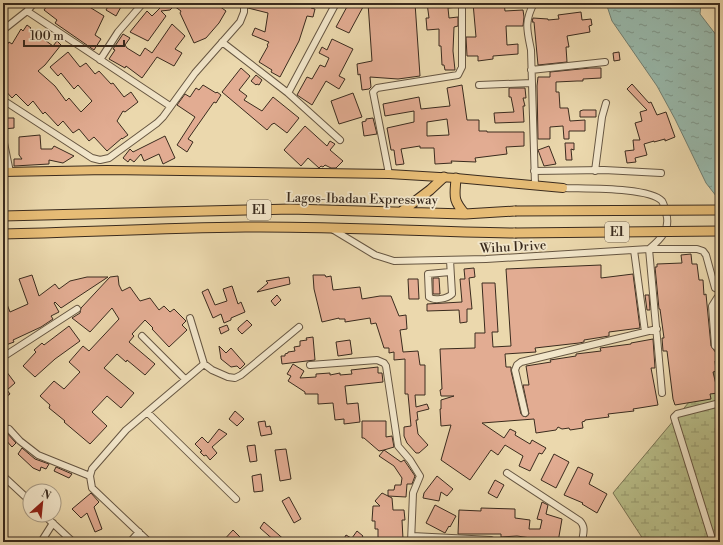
<svg xmlns="http://www.w3.org/2000/svg" width="723" height="545" viewBox="0 0 723 545" font-family="'Libre Bodoni',serif">
  <style>
    .wetland { fill: url(#wetland-marsh); stroke: #797454 }
    .water { fill: url(#water-ripples); stroke: #728073 }
    .building { fill: #e2ac92; stroke: #3a2b1e; fill-rule: evenodd }
    .lines { fill: none; stroke-linecap: round; stroke-linejoin: round }
    .minor-casing { stroke: #665642; stroke-width: 8 }
    .major-casing { stroke: #3a2b1e; stroke-width: 10 }
    .highway-casing { stroke: #3a2b1e; stroke-width: 11 }
    .minor { stroke: #f2e6ca; stroke-width: 6 }
    .major { stroke: #e6bc76; stroke-width: 8 }
    .highway { stroke: #e6bc76; stroke-width: 9 }
    .highway-bridge-casing { stroke: #3a2b1e; stroke-width: 11; stroke-linecap: butt }
    .highway-bridge { stroke: #e6bc76; stroke-width: 9 }
    .labels { text-anchor: middle; stroke-width: 3.5; stroke-linejoin: round; paint-order: stroke }
    .shield { fill: #f2e6ca; stroke: #716352; stroke-width: 1 }
    .shield-label { font-size: 12px; font-weight: bold; fill: #3a2b1e }
    .street-label { font-size: 13px; fill: #3a2b1e; stroke: #f2e6ca }
  </style>
  <defs>
    <pattern id="wetland-marsh" width="20" height="14" patternUnits="userSpaceOnUse"><rect width="20" height="14" fill="#b8be89"/><path d="M1 5h8M5 5V1M11 12h8M15 12V8" fill="none" stroke="#979b6f"/></pattern>
    <pattern id="water-ripples" width="26" height="14" patternUnits="userSpaceOnUse"><rect width="26" height="14" fill="#98b9ac"/><path d="M2 4q2-2 4 0t4 0M15 11q2-2 4 0t4 0" fill="none" stroke="#7d978b"/></pattern>
  </defs>
  <rect width="100%" height="100%" fill="#ebd8ad"/>
  <filter id="stains"><feTurbulence type="fractalNoise" baseFrequency=".005" numOctaves="4"/><feColorMatrix values="0 0 0 0 .2 0 0 0 0 .09 0 0 0 0 .02 0 0 0 .5 -.17"/></filter>
  <radialGradient id="worn" r=".72"><stop offset=".6" stop-color="#630" stop-opacity="0"/><stop offset="1" stop-color="#630" stop-opacity=".3"/></radialGradient>
  <!-- wetland -->
  <path class="wetland" d="M720,365V542H642L643,539L613,493Z"/>
  <!-- water -->
  <path class="water" d="M606,3H701L700,14L720,40V201L706,183L675,119L657,86L612,21Z"/>
  <!-- building -->
  <path class="building" d="M49,3H83L104,16L95,35L101,39L94,50L55,23L57,20L44,10Z
    M110,3H120L122,5L116,16L106,10Z
    M163,3H208L213,6L215,3L226,11L219,23L206,38L194,43L180,13L181,11L174,6L170,10L161,11L166,16L148,41L130,32L147,11L152,16L163,5Z
    M249,3H312L311,8L315,9L313,17L307,16L299,41L280,77L271,72L272,70L259,62L268,46L267,45L269,42L252,35L255,28L265,32L268,13L248,8Z
    M349,3H355L363,7L349,33L336,27Z
    M368,3H415L420,76L398,79L370,77L371,87L369,89L362,90L360,74L358,75L357,64L372,61Z
    M427,3H458V7L448,8L449,18L458,17V26L454,27L453,51L455,70H445L444,65H442L441,46H439V29L427,30L426,18H429Z
    M473,3H504L505,11L523,10L524,17L523,26H506L507,45L518,44V54L493,56V59L478,61V56H467L466,37H476Z
    M581,12L582,20L591,19L592,25L589,26L590,32L567,36L569,47H566L567,62L538,65L534,22H532L533,18L548,19V20L559,19L558,15Z
    M172,24L185,36L175,49L182,53L174,66L157,57L142,78L126,66L125,68L109,59L115,50L113,49L123,34L130,38L125,45L127,48L140,56L145,48L152,53Z
    M27,25L31,28L30,29L53,46L57,41L61,45L45,65L38,71L55,86L66,101L69,98L81,112L92,101L78,85L74,89L61,73L58,76L50,67L68,52L80,67L86,63L95,74L99,71L111,84L113,83L124,97L131,92L138,102L125,112L123,111L117,121L128,135L122,139V138L107,151L94,137L89,141L79,129L73,133L63,121L58,126L45,112L43,114L33,101L28,106L16,94L12,98L3,88V51L9,42L12,44L21,29L23,31Z
    M332,39L353,49L339,76L345,79L339,89L326,81L312,105L297,95L307,77L312,79L320,65L325,67L329,58L319,53L322,47L327,50Z
    M619,52L620,60L614,61L613,53Z
    M241,68L250,76L239,90L247,96L244,100L262,111L273,97L299,118L287,133L274,123L273,124H272L267,130L222,92Z
    M590,68H601V78L583,79V81H577L556,82V92H559L560,108H568L570,121L585,120V131H569V139H564L563,126L550,127V139H538L537,86L538,77H550V72Z
    M256,75L262,80L259,85L257,84L256,85L251,81Z
    M632,84L649,103L651,102L657,115L666,112L675,137L665,141V139L654,142V141L644,144L647,155L635,158L636,162L627,163L625,151L634,150L633,140H640L635,123L642,121L640,112L647,110L627,89Z
    M203,85L216,93L217,92L221,95L216,103L214,102L188,139L193,142L187,152L177,145L195,117L177,105L185,94L190,97L196,88L199,90Z
    M462,85L467,120H479V131H487V132H524V146L506,147L507,154L475,158L476,162L451,161L452,163L435,164L434,148H420V146L401,149L404,164L396,165L394,150H391L387,128L414,122V111L385,116L383,104L419,97L421,109L450,106L447,88ZM447,119L449,135L427,136V122Z
    M509,88H525L526,98H523L525,106H523L524,122L495,123L494,113L514,112L511,97H509Z
    M353,93L362,117L339,124L331,101Z
    M583,110H596V117H580V111Z
    M5,118H14V128L3,129V120H5Z
    M373,118L377,134L364,136L362,122L366,121V119Z
    M305,126L327,146L330,141L335,144L330,150L343,161L336,168H331L325,165L323,167L321,166L319,168L308,158L301,166L284,150Z
    M40,135L41,149H52L54,146L74,156L63,163L49,160V164L14,166V159H22L19,155V137Z
    M165,136L175,158L163,164L159,154L144,161L141,154L134,162L130,159L128,162L123,158L130,149L133,152Z
    M565,143H574V150L571,149L572,160H566Z
    M549,146L556,164L544,166L538,150Z
    M691,254L692,264H697L699,280H703L704,295L706,294L711,346L716,353L717,361H715L716,371L713,372L718,393L710,394L711,399L675,405L673,399L667,351H663L662,338H664L660,309H659L655,267H657V264L682,263L681,255Z
    M601,265V278L633,274L640,328L609,332V336L584,340V342L579,343L535,348L536,352L505,354L506,367H511V371L521,414L526,417L529,414L523,385H529L526,366L551,362L550,360L576,356V354L601,351L600,348L631,344V343L653,339L655,368H651L658,405L633,409L634,411L608,414L609,417L585,420V421L582,422L583,428L570,430L569,428L562,429L558,427L556,430L536,433L534,419L482,423L504,438L510,429L516,432L515,435L530,444L532,440L546,448L542,454L539,453L530,471L519,466L523,456L505,445L498,455L491,450L470,480L441,460L451,425L441,426L440,409H441V400L454,396H441L440,390L442,389L440,349L475,348V333H485L482,283H495L498,332H492L493,347L511,346L506,269Z
    M474,268L475,277L469,278L472,309H467V322L460,323L459,310L427,311V304L462,302L460,279H465L464,269Z
    M32,275L39,296L55,284L59,289L70,281L87,277H108L61,308L55,302L54,303L59,312L51,316L53,319L41,327L13,340L14,342L3,346V294L10,312L28,304L19,279Z
    M313,275H325L326,277L331,276L333,290L360,287L362,299L380,296H391L399,316L406,315L407,329L400,330L403,352L418,351L420,365H425V395H415L416,407L427,404L429,409L417,412L418,420H416L418,434L428,445L419,453H416L407,443L404,436V427L411,426L408,394H405V359L394,360V352L389,353V348H384L376,323L371,324L370,318L345,322V319H339V318L322,322L314,289Z
    M118,276L119,285L122,291L130,287L140,301L150,298L159,310L164,306L170,312L174,309L186,321L182,325L187,330L169,347L152,329L153,328L145,320L132,334L134,336L129,342L155,364L145,375L127,360L126,362L117,354L104,368L134,393L121,408L107,396L92,412L107,426L90,444L64,422L65,421L49,408L50,405L40,396L54,381L64,389L80,372L69,362L83,346L89,351L119,319L112,308L90,332L72,318L80,313L81,308L110,277Z
    M289,277L290,284L257,292L268,283L266,281Z
    M433,278H439L440,294H433Z
    M408,279H418L419,299H409Z
    M232,286L238,304L241,302L245,312L231,318V320L224,323L221,314L213,318L202,292L208,289L215,305L227,301L223,289Z
    M277,295L281,300L275,306L271,301Z
    M645,295H649L650,310H647Z
    M247,320L252,325L242,334L238,330V328Z
    M227,325L229,330L221,334L219,328Z
    M69,326L80,341L55,359L35,377L23,366L36,352L34,350L42,343L44,345Z
    M313,337L315,360L282,364L281,356H285V354L288,353V352L295,351L294,347L300,346V341L307,340L306,338Z
    M350,340L352,354L338,356L336,342Z
    M219,346L226,353L231,348L245,364L240,369L237,366L231,367L221,359Z
    M293,364L304,371L300,378L316,377V374L330,373V375L340,373V375L352,374L351,370L378,367V373H382L383,382L345,386L347,404L358,403L360,422L344,424V419L335,420L333,403L318,404V394H305V392L288,381L291,376L287,374Z
    M3,367L15,383L7,390L10,394L3,399Z
    M235,411L244,419L237,426L229,419Z
    M265,421L266,427L270,426L272,434L261,436L258,422Z
    M362,421H386V437L392,436L394,447L384,450L401,462L404,460L415,476L412,484H407L406,497L388,496V490H394L395,485H401L402,478L394,466L379,456L384,450L379,451L364,438H362Z
    M219,429L227,434L212,447L217,453L210,460L206,455L204,456L200,452L202,451L195,444L202,437L208,443Z
    M6,432L16,443L12,447L4,438L5,436L3,434Z
    M255,445L257,461L250,462L247,446Z
    M22,448L35,459L49,464L46,469L41,467L40,471L33,468L18,454Z
    M286,449L291,479L280,481L275,450Z
    M554,454L569,462L556,488L541,480Z
    M56,467L72,474L69,478L54,471Z
    M578,467L593,474L589,484L607,494L597,513L582,504L583,503L564,495Z
    M261,474L263,491L254,492L252,476Z
    M437,476L453,489L447,496L441,492L439,501L423,498L424,493Z
    M495,480L504,485L497,498L488,493Z
    M91,493L99,502L94,507L102,529L95,532L87,513L81,518L72,509Z
    M382,493L392,498L393,510H404L405,520H402L403,539H395V541H378V529H375V521H372L373,506H380L375,501Z
    M289,497L301,519L294,523L282,501Z
    M542,502L548,505L546,514L562,519L558,542H531V538L517,536L501,537V534H458L459,510L481,511V508L515,509V518L530,520L529,529H540L542,520L537,519Z
    M435,505L456,516L450,527L449,526L445,533L426,523Z
    M264,522L287,542H276L260,528Z
    M233,530L245,542H222Z
    M357,531L363,536L359,542L352,538Z
    M346,535L358,542H342Z"/>
  <g class="lines">
    <defs>
      <path id="minor" d="M534,3C524,22 527,30 531,50L535,185
        M27,11L170,106
        M3,30L27,11L34,3
        M222,42L288,93L340,140
        M100,60L118,32L143,3
        M531,70L605,62
        M479,85L532,83
        M288,93L336,3
        M3,100L92,158L100,160L109,158L157,123L163,117L195,73L240,22L244,12V3
        M3,138L10,172
        M534,171L604,170L661,173
        M595,171L602,117L606,103
        M389,174L373,92L377,88L458,75L462,67V3
        M563,188C584,189 649,187 662,201C664,204 665,209 666,213C671,229 661,239 649,249L662,393
        M332,229L375,255L394,261L486,259L649,249H697L703,251L706,255L715,288L720,290
        M634,250L645,332
        M450,260L452,294C447,299 434,301 429,297L428,274L450,272
        M717,298L712,306L715,346L720,350
        M190,318L204,364L212,370L228,377L235,378L241,375L299,327
        M142,336L185,379
        M3,357L77,309
        M310,365L377,360L384,363L386,366L398,446L410,460L420,476L413,493L411,542
        M148,413L236,499
        M525,413L515,370L517,365L521,362L657,329
        M9,429L20,441L38,455L90,476
        M507,473L580,521C586,527 583,534 582,542
        M3,476L30,501
        M44,515L73,542
        M412,536L491,540L495,542
        M41,542L53,523
        M130,542L139,532
        M149,542L92,488L90,476L92,469L126,430L204,364
        M713,542L674,417L677,414L720,403"/>
      <path id="major" d="M3,172L107,170L389,174L456,178L563,188"/>
      <path id="highway" d="M456,178C455,196 452,199 465,214
        M401,212L430,190L444,177
        M3,216L290,209L465,214L515,211
        M3,234C84,232 165,228 245,227C335,226 425,232 515,233"/>
    </defs>
    <!-- minor casing -->
    <use href="#minor" class="minor-casing"/>
    <!-- major casing -->
    <use href="#major" class="major-casing"/>
    <!-- highway casing -->
    <use href="#highway" class="highway-casing"/>
    <!-- minor -->
    <use href="#minor" class="minor"/>
    <!-- major -->
    <use href="#major" class="major"/>
    <!-- highway -->
    <use href="#highway" class="highway"/>
    <defs>
      <path id="highway-bridge" d="M515,211L720,210
        M515,233L720,231"/>
    </defs>
    <!-- highway-bridge casing -->
    <use href="#highway-bridge" class="highway-bridge-casing"/>
    <!-- highway-bridge -->
    <use href="#highway-bridge" class="highway-bridge"/>
  </g>
  <g class="labels">
    <!-- shield labels -->
    <g class="shield">
      <rect x="247" y="200" width="24" height="20" rx="3"/>
      <rect x="605" y="222" width="24" height="20" rx="3"/>
    </g>
    <g class="shield-label">
      <text x="259" y="214">E1</text>
      <text x="617" y="236">E1</text>
    </g>
    <!-- street labels -->
    <g class="street-label">
      <text transform="translate(362 198) rotate(1)" y="5">Lagos-Ibadan Expressway</text>
      <text transform="translate(513 246) rotate(-3)" y="5">Wihu Drive</text>
    </g>
  </g>
  <!-- margin -->
  <rect width="723" height="545" fill="none" stroke="#ebd8ad" stroke-width="16"/>
  <rect x="4" y="4" width="715" height="537" fill="none" stroke="#3a2b1e" stroke-width="2"/>
  <rect x="8" y="8" width="707" height="529" fill="none" stroke="#3a2b1e"/>
  <!-- north arrow -->
  <g transform="translate(42 503) rotate(27)"><circle r="19" fill="#f2e6ca" stroke="#a89b85"/>
  <path d="M0-3L7 15L0 10L-7 15Z" fill="#8f2418"/>
  <text y="-6" font-size="11" font-weight="bold" text-anchor="middle" fill="#3a2b1e">N</text>
  </g>
  <!-- scale -->
  <path d="M24 40v6h100v-6" fill="none" stroke="#3a2b1e" stroke-width="2"/>
  <text x="30" y="40" font-size="12" fill="#3a2b1e" stroke="#f2e6ca" stroke-width="3" paint-order="stroke">100 m</text>
  <rect width="100%" height="100%" filter="url(#stains)"/>
  <rect width="100%" height="100%" fill="url(#worn)"/>
</svg>
